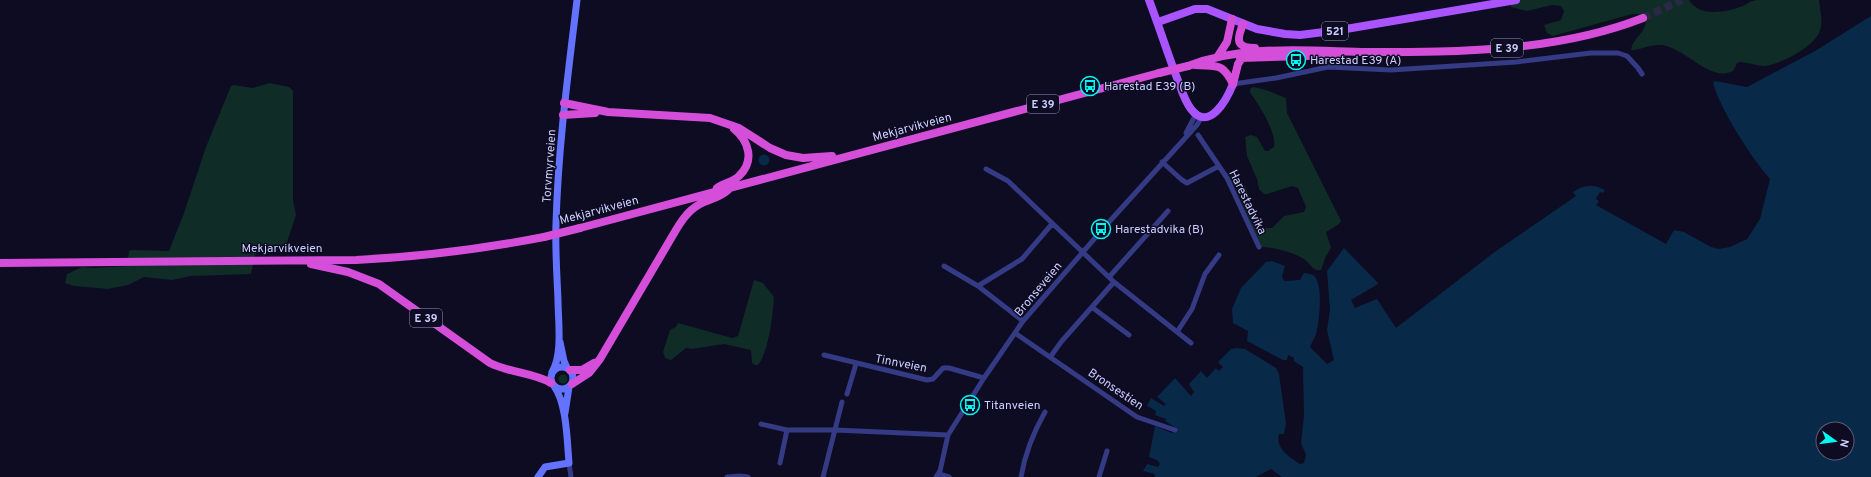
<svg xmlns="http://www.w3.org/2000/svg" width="1871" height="477" viewBox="0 0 1871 477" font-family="Overpass,sans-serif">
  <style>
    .green { fill: #0f2c27 }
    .water { fill: #092948; fill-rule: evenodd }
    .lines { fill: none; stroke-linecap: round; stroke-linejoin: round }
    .trunk-tunnel { stroke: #2a2943; stroke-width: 8; stroke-dasharray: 8 4; stroke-linecap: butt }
    .minor { stroke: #343a84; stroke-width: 5 }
    .secondary { stroke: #6473ff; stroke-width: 7 }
    .primary { stroke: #aa54ff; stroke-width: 8 }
    .trunk { stroke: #d44eda; stroke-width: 8 }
    .trunk-bridge { stroke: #d44eda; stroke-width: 8 }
    .labels { text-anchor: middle; stroke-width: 3; stroke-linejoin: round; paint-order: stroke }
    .shield { fill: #0d0c22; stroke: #9393bd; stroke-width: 1 }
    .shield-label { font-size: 11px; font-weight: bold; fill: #cdcdff }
    .poi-label { font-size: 12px; fill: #cdcdff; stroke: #0d0c22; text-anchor: start }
    .street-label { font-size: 12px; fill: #cdcdff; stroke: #0d0c22 }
  </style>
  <rect width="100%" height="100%" fill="#0d0c22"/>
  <!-- green -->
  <path class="green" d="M1511,0H1689C1700,18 1726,12 1743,6C1747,4 1752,0 1757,0C1777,0 1799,0 1819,0C1820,11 1824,23 1819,33C1812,48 1780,64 1765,66C1756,66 1748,62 1740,62L1737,63L1733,71C1710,83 1685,47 1661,45C1651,44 1640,50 1631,50C1633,36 1647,34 1646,17L1637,14H1632L1553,36L1547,33L1544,25L1561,20L1564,11L1561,6L1552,5L1527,11L1511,7Z
    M270,83L289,87L293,91V200L296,215L286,245C277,254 266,246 256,252L251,274L191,276L172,280L144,277L128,285L108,289L74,286L65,283L67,274L82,267L94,268L127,266L129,251L132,250L169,251L184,213L206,147L231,86L234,85L252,88Z
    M1254,87L1269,91L1286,98L1287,113L1341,221L1339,224L1326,232L1331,248L1326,256L1321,270C1313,272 1310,263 1304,259C1293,252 1273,247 1261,247L1237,191L1228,178L1232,175C1249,179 1252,210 1257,225L1263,228H1272L1284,216L1304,212L1306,207L1298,188L1292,186L1267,194H1264L1259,189L1257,179L1247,156L1245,137L1251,135L1257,137L1265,151H1268L1274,147C1277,133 1259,105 1251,94C1249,91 1250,90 1251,88Z
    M754,280L763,283L774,297C773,313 769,352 758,365H755L752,363L751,350L724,344L692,349L686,348L671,360L665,358L663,352L670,330L676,327L678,323L732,338L738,336Z
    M558.5 379a4.5 4.5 0 1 1 9 0a4.5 4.5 0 1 1-9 0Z"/>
  <!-- water -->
  <path class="water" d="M1871,16V477H1282L1271,469L1256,477H1155V474L1143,471L1147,464L1158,467L1160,464L1157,460L1149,457L1155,426L1172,433L1176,428L1165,421L1166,419L1155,415L1156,411L1147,406L1151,398L1164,406L1166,404L1157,397L1175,378L1191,396L1194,392L1189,384L1201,371L1207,378L1216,368L1219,371L1223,367L1218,362L1231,349L1237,348L1245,349L1276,368L1279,374L1286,424L1284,434H1279C1275,448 1289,457 1300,464L1304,463L1306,455L1301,443L1304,416L1303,367L1294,361V358L1288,355L1287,360H1283L1247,341L1248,331L1233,323L1232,309L1241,288L1266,262L1272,261L1285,266L1282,276L1284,281L1300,280L1304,273C1307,273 1311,274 1313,275C1324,283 1319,319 1317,330C1316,336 1312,342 1310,347L1327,364L1334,360L1327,330L1330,310L1327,271L1344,248L1378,283V284L1351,300L1355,308L1377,299L1396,328L1496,251L1576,196L1573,192C1585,184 1593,184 1605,190L1603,193L1600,192L1596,199L1599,201L1596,205L1666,244L1674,230L1684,232L1711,247L1719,249L1730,247L1747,239L1760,219L1770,179C1751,157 1721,111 1713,83L1715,81L1747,87L1815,51ZM1823,429H1847V453H1823Z
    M758.5 160a5.5 5.5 0 1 1 11 0a5.5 5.5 0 1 1-11 0Z"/>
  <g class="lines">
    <!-- trunk-tunnel -->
    <path class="trunk-tunnel" d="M1643,18L1682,0"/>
    <!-- minor -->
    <path class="minor" d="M1233,84L1276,78L1328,67L1391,70L1516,62L1591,53H1618L1627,56L1638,68L1642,74
      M1186,133L1196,114
      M1198,135L1227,178L1259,247
      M1162,162L1182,180L1187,183L1219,166
      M986,169L1008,181L1114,282L1191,343
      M944,266L978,286L1023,321
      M1110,276L1168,211
      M978,286L1022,259L1052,224
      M1093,308L1129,335
      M1177,332L1192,309L1205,274L1219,255
      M1015,333L1137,417L1175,430
      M824,355L927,380L933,379L943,368H949L984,378
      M1051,356L1061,342L1114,282
      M847,394L856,364
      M761,424L787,430H835L948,435
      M569,463L571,477
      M780,463L787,430
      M939,474L949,477
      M727,477L740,476L748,477
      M823,477L842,402
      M936,477L940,471L948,435L984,378L1023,321L1109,222L1197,125L1202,116
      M1021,477C1025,454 1033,433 1045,412
      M1099,477L1107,451"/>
    <!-- secondary -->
    <path class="secondary" d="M560,342L564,361L567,368
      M551 378a11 11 0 1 1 22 0a11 11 0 1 1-22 0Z
      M552,372C563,354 558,320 558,300C557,275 555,249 556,224C558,149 568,74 577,0
      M565,413L569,387
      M538,477L545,467L569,463C567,441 567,404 554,386"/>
    <!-- primary -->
    <path class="primary" d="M1149,0C1159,26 1167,52 1177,78C1181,88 1184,100 1191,109C1209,133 1227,99 1233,84
      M1158,22L1195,9H1207L1257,29L1285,34L1300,35L1340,30L1516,0"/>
    <!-- trunk -->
    <path class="trunk" d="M1243,24C1237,39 1235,48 1255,48
      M1218,56L1227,42L1232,19
      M1240,58L1341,55
      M1195,65C1217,67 1222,62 1233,84
      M1188,66C1246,44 1308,51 1368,52C1461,52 1556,52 1643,18
      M1233,84L1238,64L1242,58
      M564,103L608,112L710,118L739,128L770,148L786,155L803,158L832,156
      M563,115L595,113
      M717,188C724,183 733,182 739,176C755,161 749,141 734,129
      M580,228L1159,73
      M0,263L356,260C419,257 482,249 544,237
      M311,264L348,272L379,284L490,363C510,373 535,373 551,383
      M570,370H582L594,363
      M572,384L589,373L600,359L673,235C680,223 687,211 700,204C710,199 719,198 728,190"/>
    <!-- trunk-bridge -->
    <path class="trunk-bridge" d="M1159,73L1188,66
      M544,237L580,228"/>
  </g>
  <!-- icons -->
  <defs>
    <symbol id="bus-ring" viewBox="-11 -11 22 22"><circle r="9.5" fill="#0d0c22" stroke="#00f8f2" stroke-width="1.5"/><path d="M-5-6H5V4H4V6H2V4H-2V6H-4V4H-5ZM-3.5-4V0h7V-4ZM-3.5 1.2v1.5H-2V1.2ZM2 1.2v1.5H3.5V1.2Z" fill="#00f8f2"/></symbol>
  </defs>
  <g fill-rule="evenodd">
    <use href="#bus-ring" x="1285" y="49" width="22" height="22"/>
    <use href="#bus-ring" x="1079" y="75" width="22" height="22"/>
    <use href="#bus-ring" x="1090" y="218" width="22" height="22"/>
    <use href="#bus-ring" x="959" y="394" width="22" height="22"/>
  </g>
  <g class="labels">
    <!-- shield labels -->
    <g class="shield">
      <rect x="1322" y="22" width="26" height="18" rx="3"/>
      <rect x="1491" y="39" width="32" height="18" rx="3"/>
      <rect x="1027" y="95" width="32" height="18" rx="3"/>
      <rect x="410" y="309" width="32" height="18" rx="3"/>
    </g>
    <g class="shield-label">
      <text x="1335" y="35">521</text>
      <text x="1507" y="52">E 39</text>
      <text x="1043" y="108">E 39</text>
      <text x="426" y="322">E 39</text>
    </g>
    <!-- poi labels -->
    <g class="poi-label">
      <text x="1310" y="64">Harestad E39 (A)</text>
      <text x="1104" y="90">Harestad E39 (B)</text>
      <text x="1115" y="233">Harestadvika (B)</text>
      <text x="984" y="409">Titanveien</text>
    </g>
    <!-- street labels -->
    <g class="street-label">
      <text transform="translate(912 127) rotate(-15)" y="4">Mekjarvikveien</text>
      <text transform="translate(549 166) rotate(-86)" y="4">Torvmyrveien</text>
      <text transform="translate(1248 202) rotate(64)" y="4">Harestadvika</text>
      <text transform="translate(599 210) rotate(-15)" y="4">Mekjarvikveien</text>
      <text x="282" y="252">Mekjarvikveien</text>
      <text transform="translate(1038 289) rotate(-50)" y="4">Bronseveien</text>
      <text transform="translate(901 363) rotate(11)" y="4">Tinnveien</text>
      <text transform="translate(1116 389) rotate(34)" y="4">Bronsestien</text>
    </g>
  </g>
  <!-- north arrow -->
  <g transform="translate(1835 441) rotate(104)"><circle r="19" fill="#0d0c22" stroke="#5a597a"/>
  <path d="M0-3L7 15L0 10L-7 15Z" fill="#00f8f2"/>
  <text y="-6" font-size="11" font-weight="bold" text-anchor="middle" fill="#cdcdff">N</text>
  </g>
</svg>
